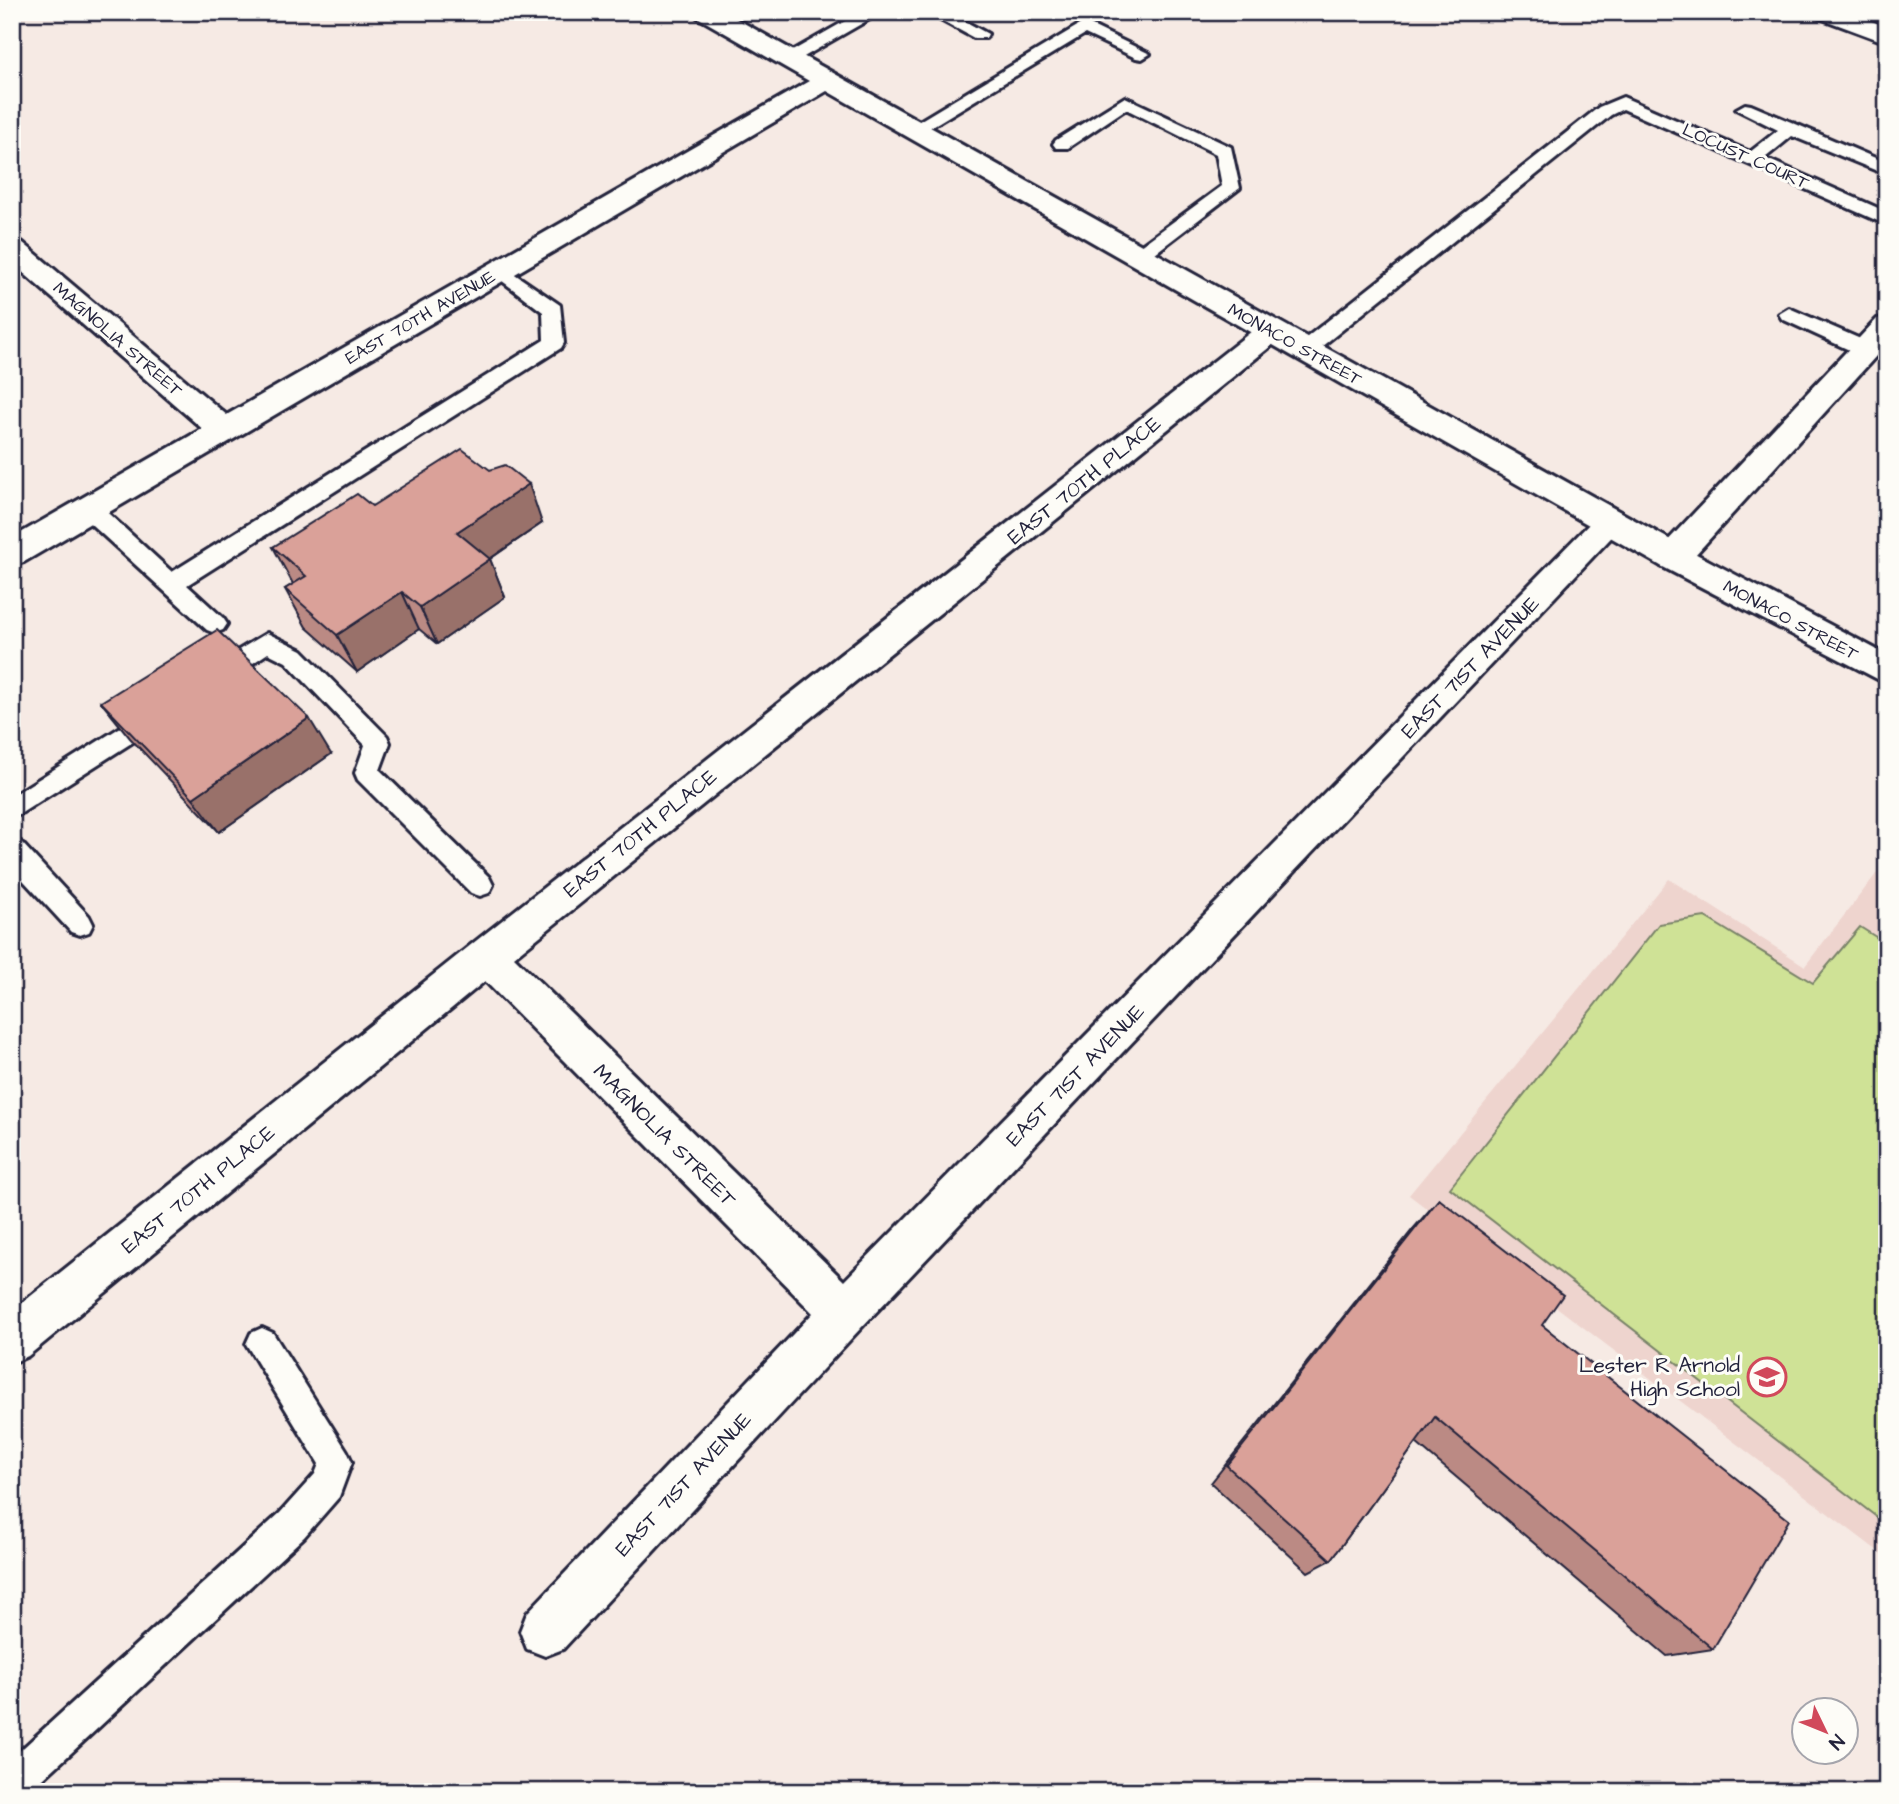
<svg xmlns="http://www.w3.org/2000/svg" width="1899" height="1804" viewBox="0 0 1899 1804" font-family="'Architects Daughter',sans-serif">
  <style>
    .built { fill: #eed4ce }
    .green { fill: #cfe296; stroke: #788268; stroke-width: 2 }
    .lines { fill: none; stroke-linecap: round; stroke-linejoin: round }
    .lane-casing { stroke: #22223b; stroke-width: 6 }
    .street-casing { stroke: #22223b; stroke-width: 6 }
    .secondary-casing { stroke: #22223b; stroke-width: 6 }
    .lane { fill: #fdfcf7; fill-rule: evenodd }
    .street { fill: #fdfcf7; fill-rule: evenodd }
    .secondary { fill: #fdfcf7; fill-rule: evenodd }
    .wall { fill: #bb8a84; stroke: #22223b; stroke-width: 2 }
    .shaded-wall { fill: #99716b; stroke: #22223b; stroke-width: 2 }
    .building { fill: #daa199; stroke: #22223b; stroke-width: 2 }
    .labels { text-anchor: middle; stroke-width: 6; stroke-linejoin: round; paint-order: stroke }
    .far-street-label { font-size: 18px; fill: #22223b; stroke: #fdfcf7 }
    .street-label { font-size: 21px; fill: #22223b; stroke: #fdfcf7 }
    .poi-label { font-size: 21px; fill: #22223b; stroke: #fdfcf7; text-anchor: end }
  </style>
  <rect width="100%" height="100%" fill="#f6eae4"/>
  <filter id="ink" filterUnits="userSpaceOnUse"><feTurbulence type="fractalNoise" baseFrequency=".0143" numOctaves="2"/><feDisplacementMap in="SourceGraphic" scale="14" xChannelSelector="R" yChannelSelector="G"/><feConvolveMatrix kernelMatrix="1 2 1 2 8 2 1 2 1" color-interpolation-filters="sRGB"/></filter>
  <g filter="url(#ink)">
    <!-- built -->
    <path class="built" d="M1887,860V1558L1409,1195L1669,879L1805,966Z"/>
    <!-- green -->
    <path class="green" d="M1705,917L1813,983L1860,927L1887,944V1525L1450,1188L1659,924Z"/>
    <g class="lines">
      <defs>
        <path id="lane" d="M861,12H882L795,62H783L780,58Z
          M926,12H948L988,34L986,38H974Z
          M1084,22L1150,54L1142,59L1136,58L1085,34L921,133L915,134L906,129Z
          M1125,97L1231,147L1240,188L1146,260L1139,262L1129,256L1132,252L1222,186L1216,154L1126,109L1068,148H1056L1053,144L1056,140Z
          M1623,97L1750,152L1778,130L1736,109L1745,104L1751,105L1887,163V175L1792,136L1765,158L1887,212V225L1623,109L1611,115L1311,355H1297L1294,350L1297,345L1599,107Z
          M500,264L560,305L564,343L561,348L187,585L223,618L227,624L223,630L215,633L207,630L81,515L78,509L81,503H97L172,572L544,340L543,312L493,274L490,270L493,266Z
          M1789,308L1872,344L1875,349L1865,356L1858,354L1782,319L1779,314Z
          M267,633L302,650L387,736L390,743L380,770L489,877L493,885L489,893L480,896L471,893L358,780L355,773L365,745L286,662L268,653L223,683L215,685L207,683L203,676L207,669Z
          M157,704L166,707L169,714L166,721L12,819V796Z
          M12,839L21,842L89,916L93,924L89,932L80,935L71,932L12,868Z
          M262,1328L273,1333L347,1451L352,1462L339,1497L304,1537L29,1792H12V1758L280,1513L315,1474L319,1464L246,1344L251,1333Z"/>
        <path id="street" d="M1814,12H1848L1887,27V43L1817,17Z
          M12,239L22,242L235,422L239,430L235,438L224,441L213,438L12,263Z
          M1887,317V344L1685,566L1673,569L1661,566L1657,557L1661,548L1877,319Z
          M1271,321L1281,324L1286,331L1281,338L514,957L844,1281L1599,514L1610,510L1621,514L1626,522L860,1329L563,1649L545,1656L527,1649L520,1631L527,1613L813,1313L485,981L28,1356L12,1363V1311L472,944L1261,324Z"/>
        <path id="secondary" d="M694,12H724L1685,548L1887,655V684L1661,566L827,91L24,562L12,565V538L809,81L697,17Z"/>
      </defs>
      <!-- lane casing -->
      <use href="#lane" class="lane-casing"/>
      <!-- street casing -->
      <use href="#street" class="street-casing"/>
      <!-- secondary casing -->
      <use href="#secondary" class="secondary-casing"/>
      <!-- lane -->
      <use href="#lane" class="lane"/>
      <!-- street -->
      <use href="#street" class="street"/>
      <!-- secondary -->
      <use href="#secondary" class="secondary"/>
    </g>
    <!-- wall -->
    <path class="wall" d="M490,470L542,523L490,559L505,597L437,644L419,629L357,672L306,627L285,589L293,584L273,547L372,506Z
      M101,702L331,754L219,832L130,738Z
      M1439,1199L1542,1325L1713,1649L1667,1656L1416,1443L1331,1560L1308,1572L1211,1483L1413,1229Z"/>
    <!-- shaded-wall -->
    <path class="shaded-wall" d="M529,484L542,523L472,571L457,532Z
      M490,559L505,597L437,644L420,607Z
      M402,592L419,629L357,672L337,635Z
      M309,718L331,754L219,832L193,798Z"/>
    <!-- building -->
    <path class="building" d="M462,449L490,470L505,465L529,484L457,532L490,559L420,607L402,592L337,635L285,589L306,576L273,547L357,494L372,506Z
      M217,630L309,718L193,798L101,702Z
      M1439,1199L1563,1295L1542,1325L1789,1520L1713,1649L1435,1417L1331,1560L1227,1466Z"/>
  </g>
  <!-- icons -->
  <defs>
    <symbol id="school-ring" viewBox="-11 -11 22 22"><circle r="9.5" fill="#fdfcf7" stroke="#d1495b" stroke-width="1.5"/><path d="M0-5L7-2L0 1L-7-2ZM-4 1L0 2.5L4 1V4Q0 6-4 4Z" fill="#d1495b"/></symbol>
  </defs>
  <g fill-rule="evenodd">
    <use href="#school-ring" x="1745" y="1355" width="44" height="44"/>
  </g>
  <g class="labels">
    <!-- far-street labels -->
    <g class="far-street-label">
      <text transform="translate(1746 156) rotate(24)" y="6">LOCUST COURT</text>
      <text transform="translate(420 317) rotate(-30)" y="6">EAST 70TH AVENUE</text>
      <text transform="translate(118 339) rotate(41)" y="6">MAGNOLIA STREET</text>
      <text transform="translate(1295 344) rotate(29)" y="6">MONACO STREET</text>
      <text transform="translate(1791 620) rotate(28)" y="6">MONACO STREET</text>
    </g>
    <!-- street labels -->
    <g class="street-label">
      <text transform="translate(1084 480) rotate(-39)" y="7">EAST 70TH PLACE</text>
      <text transform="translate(1470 667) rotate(-46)" y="7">EAST 71ST AVENUE</text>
      <text transform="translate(640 833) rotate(-39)" y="7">EAST 70TH PLACE</text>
      <text transform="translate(1075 1075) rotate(-46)" y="7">EAST 71ST AVENUE</text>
      <text transform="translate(665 1135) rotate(45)" y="7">MAGNOLIA STREET</text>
      <text transform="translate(198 1189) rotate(-39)" y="7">EAST 70TH PLACE</text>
      <text transform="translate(683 1484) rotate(-47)" y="7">EAST 71ST AVENUE</text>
    </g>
    <!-- poi labels -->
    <g class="poi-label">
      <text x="1740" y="1372">Lester R Arnold<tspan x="1740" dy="24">High School</tspan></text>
    </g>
  </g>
  <!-- margin -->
  <rect width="1899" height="1804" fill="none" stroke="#fdfcf7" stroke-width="42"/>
  <rect x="21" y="21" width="1857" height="1762" fill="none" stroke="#22223b" stroke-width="2.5" filter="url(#ink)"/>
  <!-- north arrow -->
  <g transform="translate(1825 1731) rotate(133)"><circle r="33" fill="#fdfcf7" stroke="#a5a5ac" stroke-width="2"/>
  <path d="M0-5L12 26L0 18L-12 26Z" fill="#d1495b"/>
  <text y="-10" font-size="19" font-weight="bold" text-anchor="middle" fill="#22223b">N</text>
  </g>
</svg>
